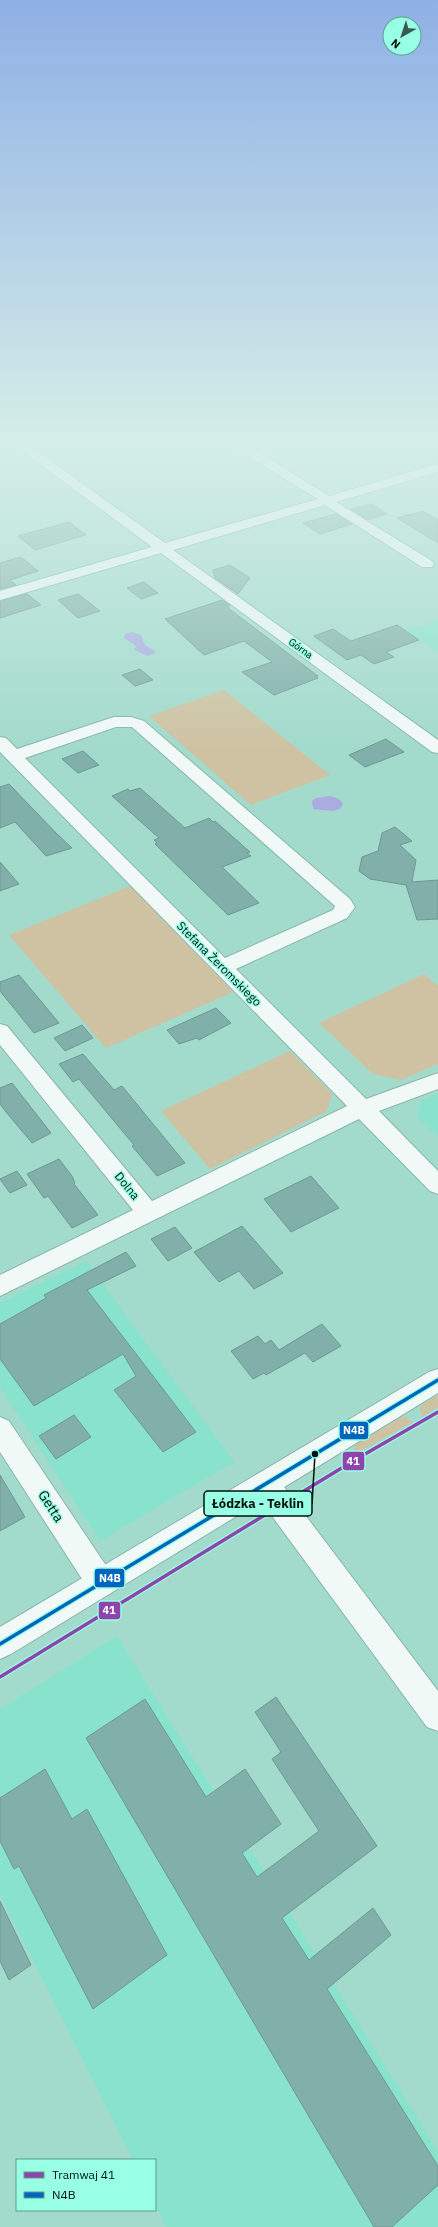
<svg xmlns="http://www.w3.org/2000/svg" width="438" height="2227" viewBox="0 0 438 2227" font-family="'IBM Plex Sans',sans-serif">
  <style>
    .built { fill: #89e2cc }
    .green { fill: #cfc2a2 }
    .water { fill: #aaabe1 }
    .building { fill: #80b0a9; stroke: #6e9992 }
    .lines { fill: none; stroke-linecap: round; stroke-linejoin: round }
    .minor-casing { stroke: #8ab6ab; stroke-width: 2 }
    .major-casing { stroke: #8ab6ab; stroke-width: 2 }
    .path { stroke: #b7c7c3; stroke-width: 3; stroke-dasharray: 5 2.5; stroke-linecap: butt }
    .minor { fill: #f1f9f7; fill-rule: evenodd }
    .major { fill: #f1f9f7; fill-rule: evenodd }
    .bus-1-casing { stroke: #98fee4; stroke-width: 6 }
    .bus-1 { stroke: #0065bd; stroke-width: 3.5 }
    .tram-1-casing { stroke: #98fee4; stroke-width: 6 }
    .tram-1 { stroke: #8e44ad; stroke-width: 3.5 }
    .labels { text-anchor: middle; stroke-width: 3; stroke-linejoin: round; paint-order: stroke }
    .far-street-label { font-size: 10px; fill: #00130e; stroke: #98fee4 }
    .street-label { font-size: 12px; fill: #00130e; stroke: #98fee4 }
    .near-street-label { font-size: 14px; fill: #00130e; stroke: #98fee4 }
    .leader { fill: none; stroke: #00130e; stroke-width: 1.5 }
    .callout-dot { fill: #00130e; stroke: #98fee4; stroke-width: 1.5 }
    .callout { fill: #98fee4; stroke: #00130e; stroke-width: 1.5 }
    .callout-label { font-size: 13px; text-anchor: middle; font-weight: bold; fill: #00130e }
    .line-badge { stroke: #98fee4; stroke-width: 1.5 }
    .badge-label { font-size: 11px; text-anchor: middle; font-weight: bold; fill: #fff }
  </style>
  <rect width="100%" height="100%" fill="#a2dacc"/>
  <!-- built -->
  <path class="built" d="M438,620V652L405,631Z
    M438,1093V1137L417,1117L422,1100Z
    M86,1261L234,1462L100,1541L0,1387V1303Z
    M117,1636L438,2151V2227H166L155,2205V2160H133L0,1894V1709Z"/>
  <!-- green -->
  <path class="green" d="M224,690L330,775L251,805L149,716Z
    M130,886L233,992L106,1048L9,935Z
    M424,974L438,986V1064L401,1080L373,1074L319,1023Z
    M290,1051L332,1094L327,1111L210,1169L161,1111Z
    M438,1395V1407L423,1416L420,1413V1406Z
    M403,1416L413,1422L355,1454L354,1453L355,1445Z"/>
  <!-- water -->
  <path class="water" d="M132,632L141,635L145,645L155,651V653L148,656L134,650L136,646L124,638L125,634Z
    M330,796L337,798L343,803L341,808L334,811L313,809L312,801L316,798Z"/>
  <!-- building -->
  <path class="building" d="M371,504L387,514L367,520L351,509Z
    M423,511L438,520V543L397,518Z
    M336,514L352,524L320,534L303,523Z
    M69,522L86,535L35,550L18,536Z
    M21,557L38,571L10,580L16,585L0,589V563Z
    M230,565L250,578L238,594L215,578L213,570Z
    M144,582L158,593L141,599L127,588Z
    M27,594L41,605L0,618V601Z
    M78,594L100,611L78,618L58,600Z
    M222,600L230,605L228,608L318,676L316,677L318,678L274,695L242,672L272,662L244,641L204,655L165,619Z
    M397,625L419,640L386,652L394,657L374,664L361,655L347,660L314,636L333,629L351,641Z
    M140,669L153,680L135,686L122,675Z
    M386,739L404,752L365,767L349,755Z
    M83,751L99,765L78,773L62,759Z
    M9,784L57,834L72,848L46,856L15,822L0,828V787Z
    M140,788L185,828L209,818L213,822L215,821L250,852L247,853L251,856L222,867L259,903L228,915L155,844L157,843L154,840L159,838L112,796L128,789L130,791Z
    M395,827L412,841L400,845L416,860L412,882L438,880V919L417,920L406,885L370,879L359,871L362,857L378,851L382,833Z
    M0,862L19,884L0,891Z
    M19,975L45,1006L59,1023L34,1033L0,991V982Z
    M216,1008L231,1023L199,1040L197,1038L179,1044L167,1030Z
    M82,1025L93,1038L65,1051L54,1038Z
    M83,1054L114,1090L122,1086L185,1163L157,1176L132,1146L134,1145L79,1079L73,1082L59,1064Z
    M12,1083L51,1133L32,1143L6,1112L0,1104V1088Z
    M59,1159L72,1176L75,1183L74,1184L98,1215L72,1228L48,1196L44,1198L27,1174Z
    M17,1171L27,1185L10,1193L0,1179Z
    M311,1176L339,1208L291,1232L264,1199Z
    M242,1226L283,1273L254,1289L239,1271L219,1282L194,1252Z
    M175,1227L192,1248L168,1261L151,1239Z
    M126,1252L136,1266L87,1290L196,1432L163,1452L114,1390L136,1376L123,1354L34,1406L0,1359V1324L46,1298L44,1295Z
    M322,1324L341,1346L313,1362L305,1353L266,1375L264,1373L253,1379L231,1351L258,1336L265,1344L271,1340L279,1350Z
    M74,1415L91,1437L56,1459L39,1436Z
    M0,1475L25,1517L0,1531Z
    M276,1697L377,1846L282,1918L309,1960L373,1908L391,1935L327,1989L438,2166V2185L392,2227H374L86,1738L145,1699L206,1797L245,1769L281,1824L242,1853L257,1877L319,1831L272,1759L281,1752L255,1712Z
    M45,1769L72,1819L87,1809L167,1955L93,2009L19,1866L14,1869L0,1841V1798Z
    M0,1901L31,1965L9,1980L0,1961Z"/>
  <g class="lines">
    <defs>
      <path id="minor" d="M6,439H20L165,543L318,499L225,442L223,439H237L329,496L438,464V472L336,502L432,561L434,564L432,567H422L325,505L173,550L438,740V753L432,752L161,553L0,600V591L152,547Z
        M114,717H131L144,721L350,899L355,907L347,918L236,969L366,1099L438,1073V1089L379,1111L438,1171V1194L430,1191L359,1119L0,1296V1275L133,1210L0,1045V1024L7,1026L152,1201L347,1106L0,752V737L6,738L17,749ZM116,727H132L335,906L333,910L225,958L25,758Z
        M0,1417L9,1421L111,1573L115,1583L111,1593L101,1597L91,1593L0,1452Z
        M265,1472L275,1475L438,1691V1731L427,1727L255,1493L251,1484L255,1475Z"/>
      <path id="major" d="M438,1369V1393L11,1654L0,1659V1627L429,1372Z"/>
    </defs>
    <!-- minor casing -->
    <use href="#minor" class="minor-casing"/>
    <!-- major casing -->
    <use href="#major" class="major-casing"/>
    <!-- path -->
    <path class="path" d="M168,1579L171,1584"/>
    <!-- minor -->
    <use href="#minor" class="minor"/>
    <!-- major -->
    <use href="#major" class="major"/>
    <defs>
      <path id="bus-1" d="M0,1644L438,1380"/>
    </defs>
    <!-- bus-1 casing -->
    <use href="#bus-1" class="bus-1-casing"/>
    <!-- bus-1 -->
    <use href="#bus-1" class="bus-1"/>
    <defs>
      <path id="tram-1" d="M0,1677L353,1461L438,1412"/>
    </defs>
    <!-- tram-1 casing -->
    <use href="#tram-1" class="tram-1-casing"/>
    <!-- tram-1 -->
    <use href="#tram-1" class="tram-1"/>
  </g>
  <!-- sky -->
  <linearGradient id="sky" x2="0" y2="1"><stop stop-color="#8fb0e5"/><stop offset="0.59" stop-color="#d5eee8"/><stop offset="1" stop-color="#d5eee8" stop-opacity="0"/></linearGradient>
  <rect width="438" height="750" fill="url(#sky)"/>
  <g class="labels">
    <!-- far-street labels -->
    <g class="far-street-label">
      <text transform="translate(301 648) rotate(36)" y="4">Górna</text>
    </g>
    <!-- street labels -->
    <g class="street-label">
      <text transform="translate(219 964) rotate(45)" y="4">Stefana Żeromskiego</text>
      <text transform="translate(127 1186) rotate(51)" y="4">Dolna</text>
    </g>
    <!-- near-street labels -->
    <g class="near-street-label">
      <text transform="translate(51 1506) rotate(57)" y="5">Getta</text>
    </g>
  </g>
  <!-- callouts -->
  <path class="leader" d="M315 1454L312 1504"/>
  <circle class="callout-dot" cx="315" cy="1454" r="4"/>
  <rect class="callout" x="204" y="1491" width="108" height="25" rx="4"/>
  <g class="callout-label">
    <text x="258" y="1508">Łódzka - Teklin</text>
  </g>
  <g class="line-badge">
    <rect x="339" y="1421" width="30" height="19" rx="4" fill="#0065bd"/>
    <rect x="342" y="1451" width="23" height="20" rx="4" fill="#8e44ad"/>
    <rect x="94" y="1568" width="31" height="20" rx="4" fill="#0065bd"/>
    <rect x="98" y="1601" width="23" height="19" rx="4" fill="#8e44ad"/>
  </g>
  <g class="badge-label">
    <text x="354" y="1434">N4B</text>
    <text x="353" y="1465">41</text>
    <text x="110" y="1582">N4B</text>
    <text x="109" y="1614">41</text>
  </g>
  <!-- legend -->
  <rect x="16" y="2159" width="140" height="52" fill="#98fee4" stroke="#5ba08e"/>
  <rect x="24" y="2172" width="20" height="6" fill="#8e44ad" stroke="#5ba08e"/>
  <text x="52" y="2179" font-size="12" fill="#00130e">Tramwaj 41</text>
  <rect x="24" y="2192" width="20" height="6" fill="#0065bd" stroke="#5ba08e"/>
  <text x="52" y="2199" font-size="12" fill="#00130e">N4B</text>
  <!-- north arrow -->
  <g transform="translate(402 36) rotate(219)"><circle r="19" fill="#98fee4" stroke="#5ba08e"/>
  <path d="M0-3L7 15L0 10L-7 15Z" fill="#395950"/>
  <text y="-6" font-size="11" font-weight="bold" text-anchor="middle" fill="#00130e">N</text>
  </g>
</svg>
